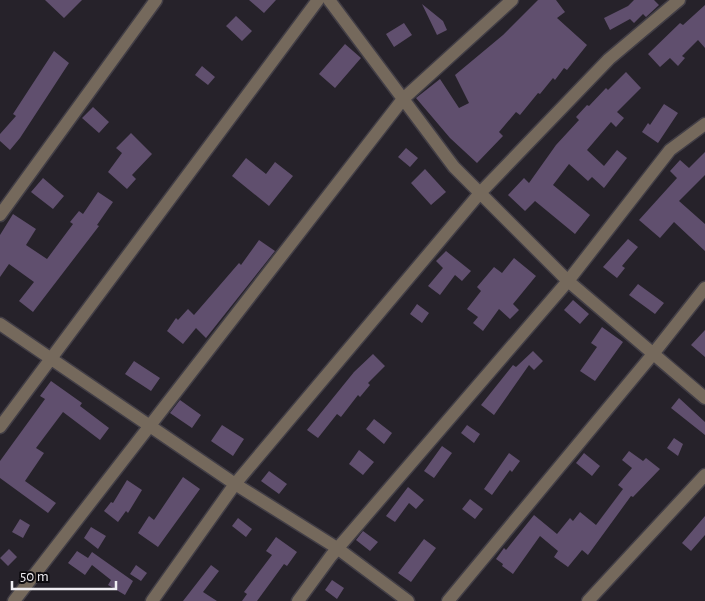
<svg xmlns="http://www.w3.org/2000/svg" width="705" height="601" viewBox="0 0 705 601" font-family="'Alegreya Sans',sans-serif">
  <style>
    .building { fill: #604f6e }
    .lines { fill: none; stroke-linecap: round; stroke-linejoin: round }
    .minor-casing { stroke: #423e46; stroke-width: 15 }
    .minor { stroke: #75695c; stroke-width: 12 }
  </style>
  <rect width="100%" height="100%" fill="#26222a"/>
  <!-- building -->
  <path class="building" d="M45,0H82L64,18Z
    M249,0H276L264,13Z
    M538,0H556L565,12L557,18L587,45L567,70L564,68L555,80L553,78L540,94L538,93L520,115L516,112L499,132L503,136L477,163L450,138L416,98L440,79L459,108L469,103L455,75L503,35Z
    M634,0H654L659,5L646,17L643,14L634,23L630,19L610,30L604,18L628,6Z
    M422,4L443,21L447,30L437,35Z
    M705,5V48L698,40L682,56L685,58L678,66L670,58L660,67L648,54L680,23L683,25Z
    M236,16L252,31L242,41L226,26Z
    M404,23L412,35L394,47L386,34Z
    M345,44L361,58L335,88L319,74Z
    M54,51L69,63L20,138L10,150L0,141V134L16,116L13,114Z
    M202,66L215,77L208,85L195,75Z
    M626,72L641,88L617,112L624,118L616,127L611,122L587,150L604,166L617,150L627,158L604,188L592,177L588,181L569,164L553,185L590,215L575,234L535,201L525,211L508,195L524,178L529,183L556,145L579,120L576,117L587,105L589,106L606,88L608,90Z
    M664,104L678,113L658,143L642,132L648,123L650,125Z
    M93,107L109,122L99,133L82,118Z
    M131,133L152,154L132,175L136,179L127,189L108,172L122,153L116,148Z
    M406,148L418,158L410,167L398,157Z
    M705,152V175L679,201L705,224V251L674,222L660,238L639,220L677,178L670,171L680,160L689,168Z
    M246,158L266,174L275,162L293,176L269,206L232,176Z
    M425,169L446,192L431,205L411,183Z
    M43,178L64,196L53,209L31,192Z
    M98,192L113,202L97,225L99,226L33,312L19,301L34,282L9,264L0,277V235L13,214L36,229L26,245L47,259L73,224L70,222L79,211L83,214Z
    M628,239L638,247L622,266L625,268L617,278L603,267Z
    M259,240L275,251L206,338L196,328L183,344L167,331L176,318L178,320L188,309L194,315L239,263L241,265Z
    M446,251L471,271L462,281L455,275L440,295L428,286L443,268L436,261Z
    M514,258L536,276L513,304L519,310L510,319L499,309L483,331L473,323L478,317L467,309L481,291L477,287L494,267L502,273Z
    M638,284L664,303L655,314L629,295Z
    M573,300L589,314L580,324L564,310Z
    M417,304L429,313L422,323L410,314Z
    M602,327L623,342L595,381L580,371L597,347L591,343Z
    M705,330V357L691,345Z
    M533,351L543,361L534,370L529,365L494,415L481,405L513,365L516,367Z
    M373,354L385,366L368,383L370,385L360,397L358,395L341,417L337,414L318,438L307,430L354,372Z
    M134,361L160,378L151,391L125,374Z
    M51,381L82,403L80,406L109,428L100,440L63,412L36,448L44,453L25,481L56,503L48,513L0,478V461L45,399L40,396Z
    M679,398L705,422V435L671,408Z
    M180,400L201,415L192,428L170,413Z
    M374,419L392,433L384,444L366,429Z
    M222,425L244,439L233,456L211,441Z
    M467,425L480,434L474,443L461,433Z
    M674,438L683,444L678,456L667,448Z
    M442,446L452,453L434,478L424,471Z
    M359,450L374,462L363,475L349,464Z
    M629,451L643,461L646,458L660,469L633,497L631,496L588,555L582,550L568,567L554,557L558,551L540,536L513,574L502,566L503,564L496,559L504,548L506,550L534,515L557,534L570,518L573,521L580,512L596,525L623,489L618,485L632,468L622,460Z
    M509,453L520,461L512,472L510,470L492,495L484,489Z
    M584,453L600,466L592,476L576,463Z
    M269,471L287,484L279,494L261,481Z
    M183,477L200,489L158,547L138,533L149,516L154,520Z
    M127,480L142,490L128,513L126,511L118,522L104,511L111,502L113,503Z
    M408,487L424,500L416,509L409,503L395,522L386,516Z
    M470,499L483,509L475,519L462,509Z
    M705,516V535L691,551L682,543Z
    M238,518L252,529L246,537L232,526Z
    M20,519L30,525L23,538L12,532Z
    M91,527L106,536L98,549L84,538Z
    M363,531L378,542L370,551L356,540Z
    M276,537L297,552L287,566L284,564L257,601H242L247,594L244,592L272,555L266,551Z
    M424,539L436,548L411,582L398,573Z
    M9,549L17,557L8,566L0,558Z
    M77,551L88,558L92,552L133,581L125,595L108,585L111,580L92,565L85,575L68,563Z
    M136,565L147,573L141,581L130,574Z
    M211,565L219,571L203,592L217,601H183Z
    M332,580L344,588L337,599L325,590Z"/>
  <g class="lines">
    <defs>
      <path id="minor" d="M329,0L454,167L568,281L705,398
        M0,215L156,0
        M0,324L235,484L337,548L408,601
        M0,427L318,0
        M14,601L403,99L512,0
        M152,601L235,484L480,193L609,59L679,0
        M298,601L331,556L568,281L670,150L705,124
        M448,601L653,354L705,288
        M588,601L705,475"/>
    </defs>
    <!-- minor casing -->
    <use href="#minor" class="minor-casing"/>
    <!-- minor -->
    <use href="#minor" class="minor"/>
  </g>
  <!-- scale -->
  <path d="M12 581v8h104v-8" fill="none" stroke="#efedf2" stroke-width="2.5"/>
  <text x="20" y="581" font-size="15" fill="#efedf2" stroke="#0e0c10" stroke-width="4" paint-order="stroke">50 m</text>
</svg>
